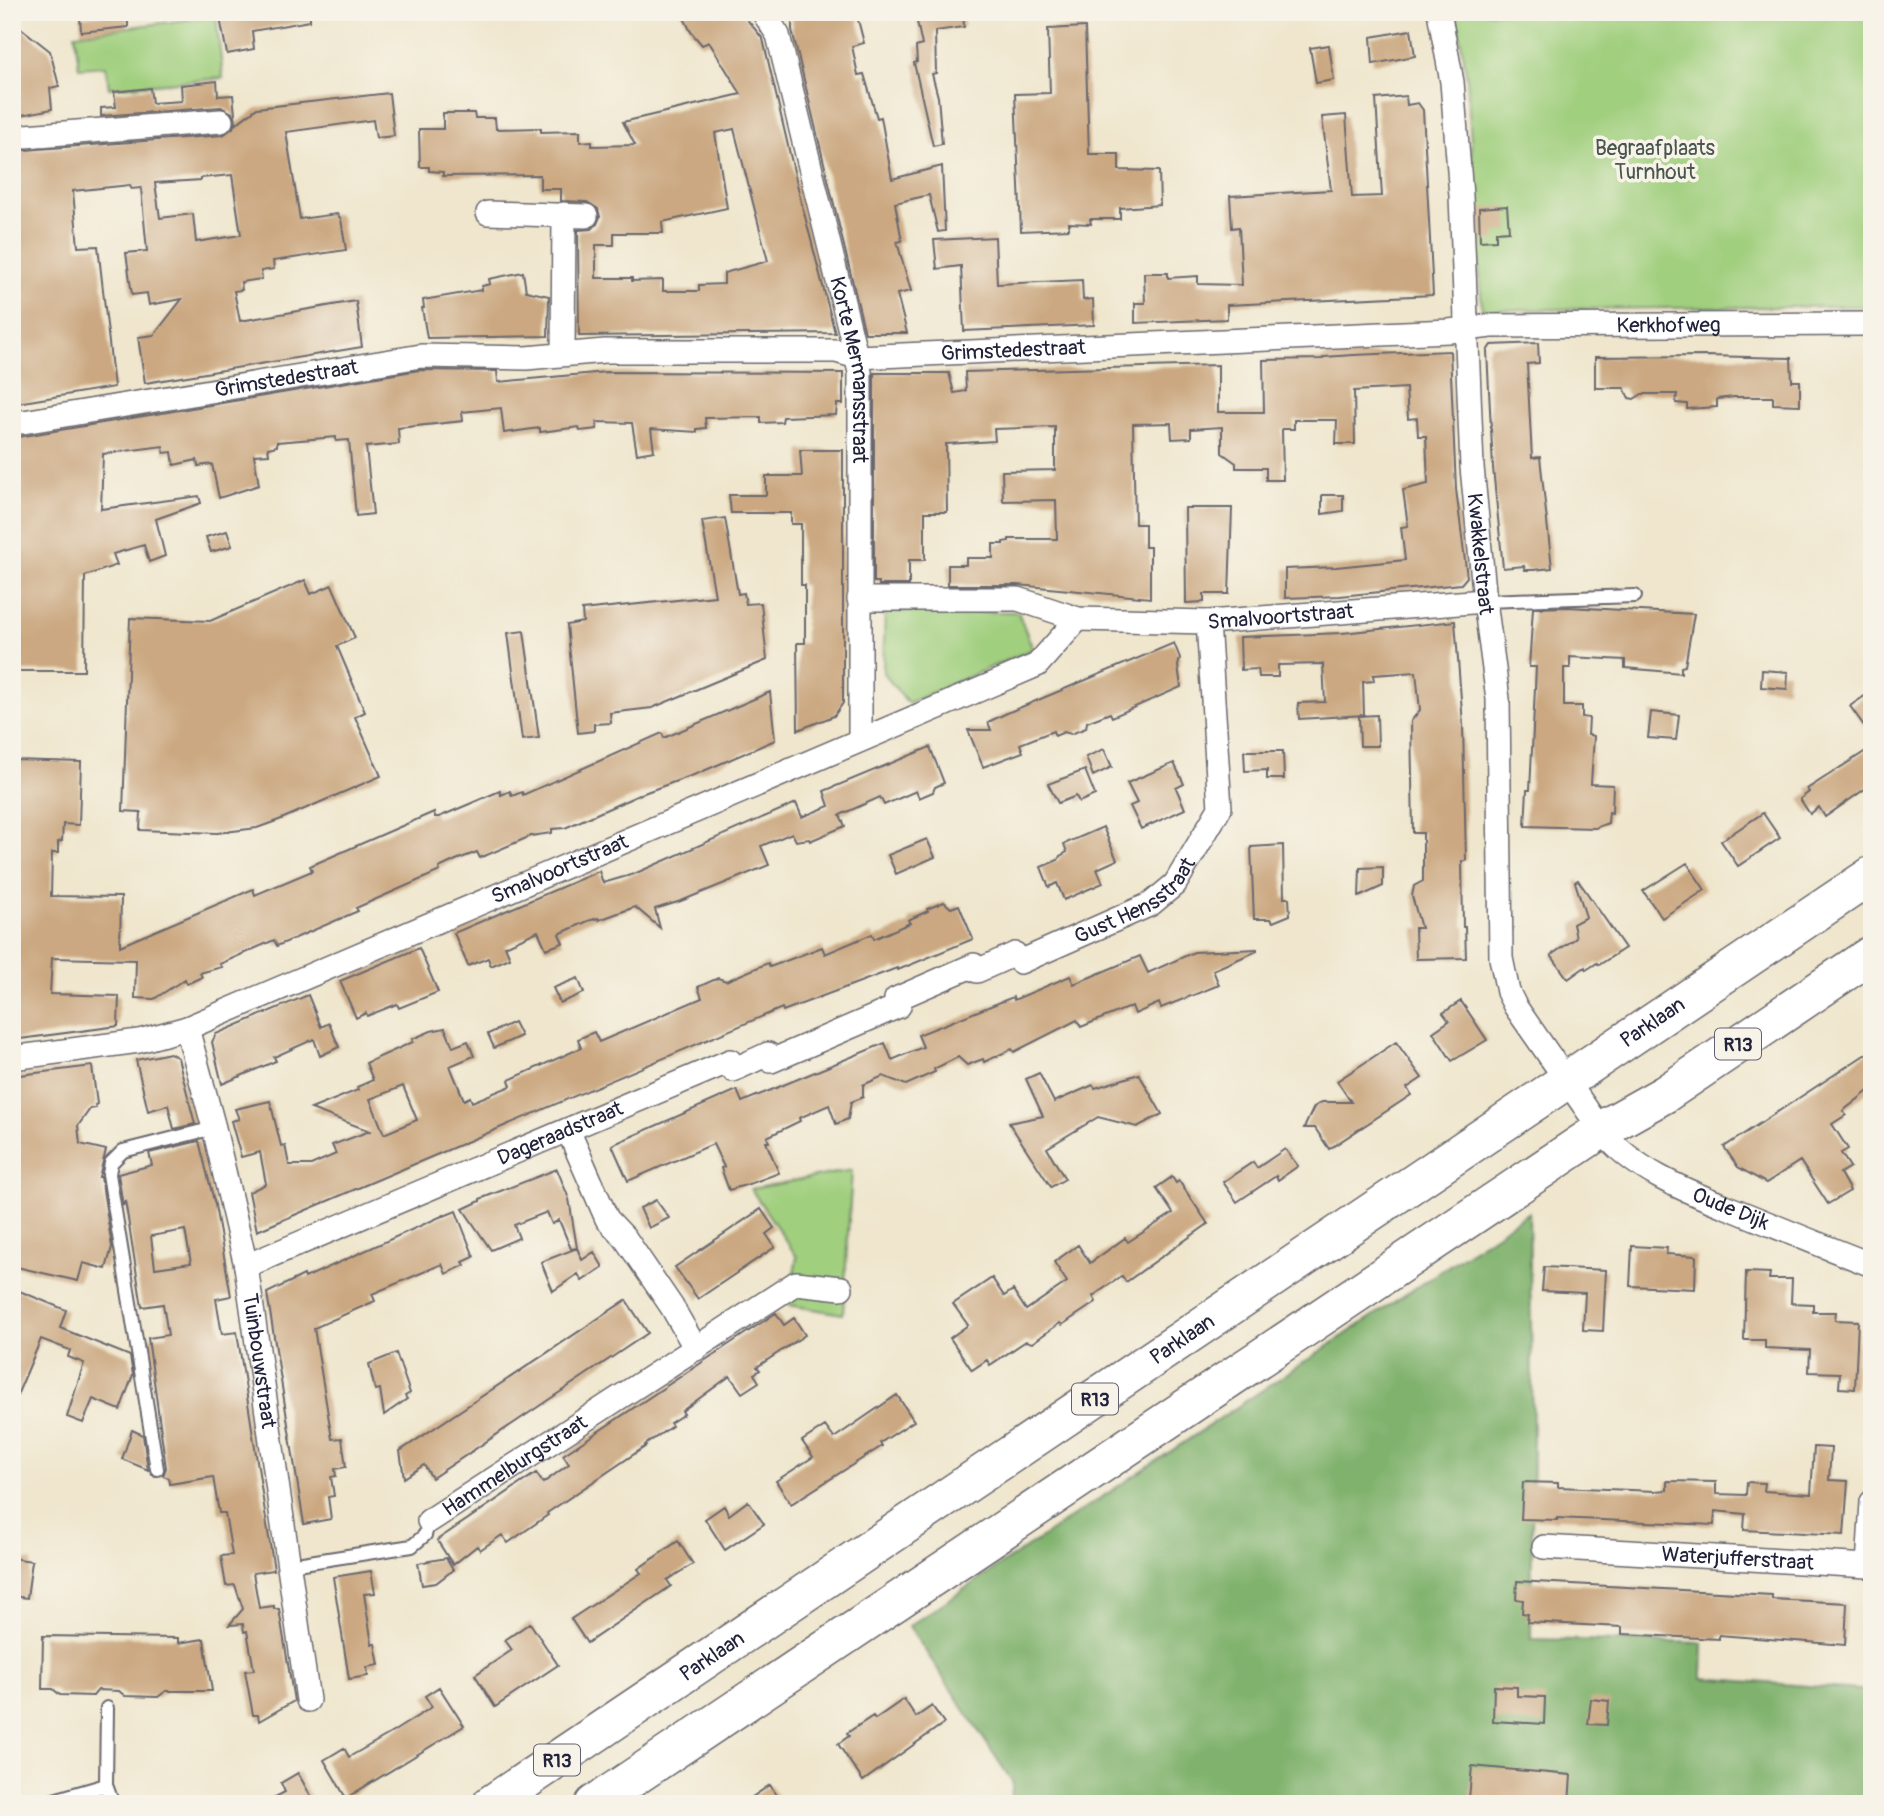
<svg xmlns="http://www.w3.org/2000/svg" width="1884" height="1816" viewBox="0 0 1884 1816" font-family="Pangolin,sans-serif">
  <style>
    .green { fill: #a0cf7e; stroke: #61785c; stroke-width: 2 }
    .forest { fill: #80b26d; stroke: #516a54; stroke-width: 2 }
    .building { fill: #cba881; fill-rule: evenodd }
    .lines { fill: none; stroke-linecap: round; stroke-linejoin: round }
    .service-casing { stroke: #6a676e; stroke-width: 16 }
    .minor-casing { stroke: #6a676e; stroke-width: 26 }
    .primary-casing { stroke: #6a676e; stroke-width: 40 }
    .service { stroke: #fff; stroke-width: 12 }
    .minor { stroke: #fff; stroke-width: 23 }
    .primary { stroke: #fff; stroke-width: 37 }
    .labels { text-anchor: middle; stroke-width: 7; stroke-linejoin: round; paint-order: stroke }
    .shield { fill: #f7f3e8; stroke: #62616f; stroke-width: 2 }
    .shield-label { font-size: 19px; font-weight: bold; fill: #22223b }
    .park-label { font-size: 21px; fill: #48564f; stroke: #f7f3e8 }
    .street-label { font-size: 21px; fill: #22223b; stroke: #f7f3e8 }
  </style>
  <rect width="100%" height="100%" fill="#f7f3e8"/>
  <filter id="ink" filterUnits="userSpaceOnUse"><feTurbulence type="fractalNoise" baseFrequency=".0143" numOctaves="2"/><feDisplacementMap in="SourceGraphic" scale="14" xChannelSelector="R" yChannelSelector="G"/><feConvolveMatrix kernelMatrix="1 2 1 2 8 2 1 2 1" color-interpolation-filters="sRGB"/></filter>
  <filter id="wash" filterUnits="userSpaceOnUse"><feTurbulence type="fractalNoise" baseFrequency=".00686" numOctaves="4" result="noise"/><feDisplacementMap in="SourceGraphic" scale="28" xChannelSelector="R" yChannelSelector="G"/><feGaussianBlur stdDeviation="1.57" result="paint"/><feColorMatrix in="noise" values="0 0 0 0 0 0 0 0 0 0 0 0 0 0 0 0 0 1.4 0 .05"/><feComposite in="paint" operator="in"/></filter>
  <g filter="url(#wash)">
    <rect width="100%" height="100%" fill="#efe6cd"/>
    <!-- green -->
    <path class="green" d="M1456,12H1872V306L1482,310L1467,79Z
      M216,16L223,78L109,88L106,66L79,68L75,34Z
      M885,611L1018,612L1033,649L908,703L883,673Z
      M852,1170L843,1314L788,1305L797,1257L751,1189Z"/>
    <!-- forest -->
    <path class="forest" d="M1529,1212L1533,1433L1531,1639L1703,1643L1702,1678L1872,1691V1804H1010L1013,1783L909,1626Z"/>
    <g id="blocks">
      <!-- building -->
      <path class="building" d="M128,12V27L81,32L80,17Z
        M254,12H310V21L252,31L254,49L227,54L220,18Z
        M681,12H741L763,39L800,197L835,333L579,336L578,230L592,229L597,224L600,217L598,209L587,202L561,201V189H540V175L443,176V172L429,171V167H420L419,129H443V113H474L475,118H495L496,129L541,128V132L580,131V142L592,141V146L635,145L623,122L741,94L709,42L702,45L691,32ZM734,129L768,261L724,273V284L699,285V291H663V280L632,281V278H596V245H614V233H663L662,222L727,208L715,133Z
        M792,12H856L864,43L852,46L858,75L864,74L877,118L881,117L892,179L942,166L945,231L938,232L929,195L895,203L902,241L897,242L911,291L897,294L907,333H865L792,30Z
        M915,12H963L964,27L935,31L936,73L932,74L938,97L942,144L933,146L914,63L917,62L916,47L922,45Z
        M12,21L50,51L59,86L50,88L52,109L12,117Z
        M1085,27L1089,154H1119V170L1159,171L1160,205L1120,208V219H1090L1091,224L1069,223V229L1021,231L1015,94L1050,93L1048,29Z
        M1411,30L1415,56L1373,64L1371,37Z
        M1329,45L1334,80L1316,83L1310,48Z
        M217,81L218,96L233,95L236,124L257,108L389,93L394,136L376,138L373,120L286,132L300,219L337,214L341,219L346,250L273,261L274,269L261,271L262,279L241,282L242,290L234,291L240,321L356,301L362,347L145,383L138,337L154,335L182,299L149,305L147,293L132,295L126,253L147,251L141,188L131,189L130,185L73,191L78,247L98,246L114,387L17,403V339L12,262V151L223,135L233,128L235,121L232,113L221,107L101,116V108L116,107L114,92L150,88L152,103L182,101L181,85ZM232,175L241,235L196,242L193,214L160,218L155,183L201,180V178Z
        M1406,96L1407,105L1418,103L1423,110L1433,295L1227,305V319L1135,323V303H1145L1144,273H1168V278L1198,276V284L1242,285L1239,227L1232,228L1230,196L1331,190L1322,117L1346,115L1352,197L1382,196L1376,99Z
        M1507,206L1509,231L1496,232V240L1480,241L1479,208Z
        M995,237L997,284L1082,280L1083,300L1093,299L1094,325L964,331L961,266L937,269L934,240Z
        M523,272L526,291L549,296L548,336L427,338L422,308H424L423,300L482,290V286L490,284L489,279Z
        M1538,343L1539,363L1527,364L1532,458L1540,457L1552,568L1533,570H1525L1524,566L1503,568L1493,468L1487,351L1491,345Z
        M1450,351L1456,489L1467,577L1461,584L1340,596L1285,598V569L1336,567L1405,560L1401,527L1408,526L1403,490L1428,484L1426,436H1418L1417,418L1408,419L1406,388L1354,391L1355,444H1336L1337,420H1294V429H1282L1283,480H1266V468H1236V463L1222,453V427L1191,429V438L1172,439L1171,423L1133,424L1135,524H1145V547H1150V598L1018,585H948V565H966V558H993V544H1003V542L1009,541V539H1057L1056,500L1003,501L1002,471L1055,470V427L994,429L995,441L946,444L947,512H925V560H909V585H879V582H874V373H949L954,393L966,391L965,372L1218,365V412H1264L1263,360L1322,359L1324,357L1353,355Z
        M1707,356L1791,358L1792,381H1800V405L1773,404V397H1734L1717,399V407L1687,409V404L1676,403L1677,394H1642L1634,399L1629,398L1624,388H1595V357Z
        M419,370L497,371L498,382L606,372L843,373V404H837L836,415L783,417L782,422L761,423V417L705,418L706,428L697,429V432L651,429L654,451L637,454L632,423L597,422V429L580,431L579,427L540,432V428L504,433L501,408L462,412L463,421L398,428L399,444L366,447L373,514L356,516L349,440L336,441V437L277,442V446L268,448L269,454L254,455L259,485L219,498L212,464L198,466L197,460L174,465L172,452L164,453L163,446L103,454L101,509L199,496L201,503L156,519L165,556L149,562L144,545L113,554L117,565L85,576L84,671H12V438Z
        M800,450H843V703L834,716L798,730L797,643H805V585H801V524H791V513H731L729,495H766V476H802Z
        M1322,495H1343V511L1322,514Z
        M1185,508H1232L1229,594H1204V602L1186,603Z
        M725,518L738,594L744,593L746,604L761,603L767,660L652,708L610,713L611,723L594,724V731L578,733L567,625L583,622L582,610L715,596L702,521Z
        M227,531L232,546L211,552L206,537Z
        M305,580L311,594L332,585L355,638L337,646L365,712L355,717L381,776L279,820L257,828L217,833L140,830L141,812L123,811L130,618L210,621Z
        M1568,607L1694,614L1685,666L1681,667V673L1625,668V660L1570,657V668H1564V706H1582V717L1589,718L1588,735L1594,736L1591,784L1613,785L1612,813L1609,812L1608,823L1595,828L1525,826L1527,790H1530L1536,667H1529L1533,608Z
        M1455,621L1463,725L1466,861H1462L1463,927H1465L1466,958L1416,959L1415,928H1421L1412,896L1414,886L1423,881V833H1413L1411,721L1420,710L1416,672L1373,675L1374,681L1363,682L1364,715L1299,719L1298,703L1325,702L1323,664L1278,665V677H1259L1258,669L1241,670L1240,637L1342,633Z
        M524,631L539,738L522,740L508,633Z
        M1174,643L1180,658L1178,666L1181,687L1112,717L1110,713L1087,722L1086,728L1071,734L1064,732L1055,736L1053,731L1020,744L1023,752L983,767L968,730H991L988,722L1007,713Z
        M1762,670L1788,672L1787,689L1761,687Z
        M1872,691V737L1850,706Z
        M770,692L775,740L699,773L641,794L565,828L552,829V833L531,836L480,858L477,852L456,860L439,868L440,871L356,908L358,911L277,946L274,940L220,964L222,967L200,973L202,977L187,984L185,979L154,999L135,998L136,960L52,958L50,994L119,996L118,1026L12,1040V760L81,762L79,825L63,824L62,841L58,842V853H52L51,896L121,897L120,946L253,889L255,895L312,871L310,866L434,812L435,817H439L500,791L501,795L510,791L512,796L522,792L523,795L662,733L664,738Z
        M1651,712L1679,715L1676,740L1648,738Z
        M1377,715L1378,746H1360L1359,716Z
        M930,747L944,783L935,787L933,792L919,798L916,791L884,805L880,797L840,815L845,826L810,841L809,839L796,841L792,833L761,846L769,865L681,901L655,909L660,928L635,907L599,920L598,918L588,921L559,934L563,943L546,949L538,931L505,946L510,958L491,966L488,958L468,966L454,933L599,871L603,883L634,874L796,803L802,817L829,806L824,791Z
        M1872,747V784L1825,817L1819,807L1810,814L1800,799L1809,792L1807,789Z
        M1104,749L1112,767L1093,776L1086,757Z
        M1244,751H1283L1284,779H1267V770L1245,771Z
        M1174,763L1184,784L1176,788L1185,809L1141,829L1130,806L1137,803L1127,783Z
        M1085,770L1095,795L1079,802L1076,796L1058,803L1048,784Z
        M1763,813L1780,838L1738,866L1721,841Z
        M1103,827L1117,860L1097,869L1103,883L1064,900L1057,883L1049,887L1041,867L1058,860L1060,856L1067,852L1064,844Z
        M927,839L935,857L896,874L888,855Z
        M1283,845L1284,898H1289L1290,915L1273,922L1271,919H1254L1251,847Z
        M1687,863L1705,890L1662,918L1643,891Z
        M1383,867V886L1359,897L1360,868Z
        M1578,880L1625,948L1599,965L1597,963L1586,970L1585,967L1568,979L1551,955L1576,938L1573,924L1586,917L1575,882Z
        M944,902L951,908L959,905L973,939L898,970L897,968L783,1011L782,1008L257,1231L249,1192L266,1184L260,1152L241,1157L231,1121L239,1119L235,1109L270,1101L281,1146L285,1145L289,1165H311L336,1154L332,1145L370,1131L311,1109L358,1090L357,1087L373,1080L366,1063L413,1042L412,1039L431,1031L445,1028L453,1047L468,1041L474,1056L450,1066L464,1100L470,1097L472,1102L511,1086L509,1080L581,1048L578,1039L594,1032L599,1042L702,998L698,987L718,978L726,981L768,963L770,967L822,947L825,954L872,934L874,939L910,923L908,920L928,911L927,909ZM403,1086L417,1120L384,1134L370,1099Z
        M419,948L438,992L399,1008L397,1004L367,1016L366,1013L356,1018L340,981Z
        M1257,949V951L1213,970L1219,985L1161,1008L1159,1003L1135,1014L1132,1006L1081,1027L1077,1020L1014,1052L1012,1049L984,1062L983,1059L967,1065L958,1057L934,1069L935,1072L906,1085L883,1076L863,1085V1097L851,1102L848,1119L836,1124L829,1105L799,1118L800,1121L767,1137L769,1142H766L779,1173L752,1183L729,1190L721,1168L724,1167L713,1144L628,1181L612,1145L737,1090L742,1102L885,1043L892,1060L923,1047L918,1035L1013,997L1014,1000L1070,976L1074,984L1140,956L1148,973L1194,952Z
        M578,978L584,993L560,1003L553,988Z
        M308,995L321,1027L329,1023L339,1047L320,1056L314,1039L274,1057L276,1061L222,1084L212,1042L216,1034Z
        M1461,1001L1487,1040L1452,1061L1433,1032L1449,1021L1443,1013Z
        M514,1022L521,1036L494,1048L488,1034Z
        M1396,1042L1422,1078L1407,1088L1411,1095L1329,1149L1315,1128H1304L1314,1107L1322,1102H1351L1337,1081Z
        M1872,1050V1088L1843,1111L1846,1115L1832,1124L1848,1149L1841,1153L1850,1167L1840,1173L1850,1191L1828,1204L1800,1161L1766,1183L1738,1167L1724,1147Z
        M170,1053L178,1058L195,1124L174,1129L168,1105L148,1111L136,1060Z
        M92,1066L97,1104L95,1105L96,1108L90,1109L78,1126L80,1144L106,1150L99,1177H101L112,1247L106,1269L83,1263L78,1281L12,1266V1076Z
        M1039,1073L1054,1102L1093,1085L1095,1088L1139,1074L1162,1114L1137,1127L1098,1117L1047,1148L1065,1179L1051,1187L1009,1123L1043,1116L1026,1079Z
        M199,1141L215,1205L231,1296L216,1299L222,1334L237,1332L274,1570L253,1573L259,1608L274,1606V1609H279L294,1701L259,1721L258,1715H253L245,1671L254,1670L247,1631L244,1632L243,1624L229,1625L243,1609L235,1585L226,1586L221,1556L232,1555L225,1513H219L213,1477L170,1484L169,1478L163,1476L166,1468L148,1338L168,1335L163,1304L142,1307L125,1200L123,1206L118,1174L152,1165L149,1153ZM185,1230L191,1263L155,1268L151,1236Z
        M1285,1149L1298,1166L1278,1180L1276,1176L1237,1202L1223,1182L1253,1162L1257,1168Z
        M557,1169L569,1199L577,1248L571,1249L559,1220L552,1224L547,1212L514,1225L519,1238L491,1250L463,1209L480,1201V1199Z
        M1172,1177L1176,1183L1179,1181L1208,1224L1126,1282L1122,1276L1093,1296L1096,1302L1062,1325L1060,1323L1032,1343L1026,1341L990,1365L987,1360L972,1370L950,1338L968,1325L953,1304L992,1278L1004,1296L1013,1290L1026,1310L1067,1282L1054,1262L1078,1245L1090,1263L1125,1238L1128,1242L1173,1213L1156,1188Z
        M656,1200L669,1218L649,1228L640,1208Z
        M761,1209L774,1228L766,1234L775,1247L698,1299L675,1267Z
        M456,1211L474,1257L463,1262L465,1265L446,1274L442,1264L372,1294L375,1301L314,1328L332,1439L342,1438L346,1467L335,1469L336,1476L331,1477L334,1496L328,1497L331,1519L304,1524L267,1293L304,1275L305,1278L444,1215V1216Z
        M1632,1246L1667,1248L1666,1254L1696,1256L1695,1289L1630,1286Z
        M577,1248L582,1260L594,1252L603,1267L582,1281L578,1274L553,1291L541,1262Z
        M1544,1267L1606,1270L1603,1331L1583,1330L1585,1293L1542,1291Z
        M1746,1272L1770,1273L1769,1279H1792L1791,1303L1813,1304V1312H1836L1835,1320L1858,1321L1855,1389L1839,1388L1840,1373L1809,1372L1810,1350L1765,1348V1340H1744Z
        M12,1288L66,1310L60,1328L130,1356L133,1375L120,1410L93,1399L83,1423L67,1417L84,1363L68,1357L70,1350L41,1339L12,1407Z
        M626,1300L648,1333L432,1478L424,1465L404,1478L400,1451Z
        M776,1313L784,1325L794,1318L805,1335L757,1367L760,1370L754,1374L759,1382L742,1393L730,1376L682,1411L684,1414L670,1423L672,1426L645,1445L646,1446L547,1513L548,1515L508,1543L502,1535L480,1550L477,1546L453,1565L437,1540L536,1473L543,1483L569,1464L563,1455Z
        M396,1353L410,1393L405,1396L407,1399L384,1415L380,1389L375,1390L369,1364Z
        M897,1395L914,1421L880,1443L882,1446L791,1504L776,1481L813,1457L802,1441L825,1426L834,1438Z
        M132,1430L143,1435L148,1470L122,1459Z
        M1814,1447L1831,1448L1829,1480L1848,1481L1844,1535L1744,1530L1745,1514L1715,1511L1714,1525L1557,1518V1520L1521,1519L1523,1482L1558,1483V1487L1655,1491L1667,1490V1481L1716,1482V1494L1746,1495L1747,1482L1765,1483L1764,1491L1811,1494Z
        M748,1501L764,1524L725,1550L705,1519L724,1506L729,1515Z
        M678,1541L693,1564L667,1580L671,1586L587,1643L571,1619L641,1573L638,1569Z
        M12,1558L32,1561L27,1598L12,1596Z
        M446,1558L453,1570L436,1583L422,1585L418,1563Z
        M371,1571L375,1593L364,1594L372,1644H375L379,1665L367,1667L368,1676L349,1679L333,1577Z
        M1517,1581L1772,1595V1599L1847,1603L1845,1645L1719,1635V1639L1622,1634V1627L1527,1622L1528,1614L1522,1613L1523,1600L1516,1599Z
        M530,1623L558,1665L495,1707L475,1675L512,1650L505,1640Z
        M43,1636L178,1638V1643L204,1639L212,1691H166L158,1697L125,1696L119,1691L98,1690L93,1696L60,1695L53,1689H42Z
        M1494,1686L1517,1687V1696L1545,1697L1544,1724L1493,1721Z
        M439,1687L464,1726L346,1798L324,1760L344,1748L349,1757L391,1733L432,1707L425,1696Z
        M904,1699L916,1717L932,1706L944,1723L863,1781L838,1744L849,1736L847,1733L873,1716L875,1719Z
        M1591,1699L1609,1701L1607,1725L1588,1724Z
        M1472,1766L1571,1775L1569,1804L1469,1799Z
        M298,1773L315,1804H262L285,1792L281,1783Z
        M770,1785L783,1804H742Z"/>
    </g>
  </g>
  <g filter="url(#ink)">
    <use href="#blocks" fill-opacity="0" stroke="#6a676e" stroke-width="2"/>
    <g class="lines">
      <defs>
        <path id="service" d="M1485,601L1635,596
          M157,1469L109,1174L111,1163L123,1151L214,1128
          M290,1565L412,1546L425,1535L429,1521
          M106,1785L113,1804
          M40,1804L106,1785L107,1708"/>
        <g id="minor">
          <path id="s1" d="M763,12L778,35L860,372V739"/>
          <path id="s2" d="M1439,12L1452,82L1461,196L1472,467L1485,601L1498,699L1501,958L1508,992L1515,1006L1601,1130C1637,1175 1695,1194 1747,1215C1789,1232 1830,1249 1872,1265"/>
          <path d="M12,137L221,121"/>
          <path d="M488,213L586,216"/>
          <path d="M563,353L564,214"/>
          <path id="s3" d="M12,421L23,422L421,356L526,358L605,351H836L857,357L1449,331L1491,326L1872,324"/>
          <path id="s4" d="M859,599H1018L1078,619L1208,622L1485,601"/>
          <path id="s5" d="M187,1028L214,1128L246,1266L308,1700"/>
          <path id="s6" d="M12,1058L139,1041L187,1028L1037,665L1078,619"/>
          <path d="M568,1130L607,1219L625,1238L672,1307L696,1349"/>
          <path id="s7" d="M246,1266L730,1061L733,1070L768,1054L771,1061L899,1006L896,999L974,965L977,971L1015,954L1020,962L1151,904L1175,884L1220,808L1208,622"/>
          <path id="s8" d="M429,1521L796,1283L841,1288"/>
          <path id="s9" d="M1544,1547L1868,1566L1872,1502"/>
        </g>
        <g id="primary">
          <path id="s10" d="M491,1804C952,1496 1411,1183 1872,875"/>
          <path d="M594,1804L1601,1130L1665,1094L1872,954"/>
        </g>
      </defs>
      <!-- service casing -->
      <use href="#service" class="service-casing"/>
      <!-- minor casing -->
      <use href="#minor" class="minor-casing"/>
      <!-- primary casing -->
      <use href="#primary" class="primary-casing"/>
      <!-- service -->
      <use href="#service" class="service"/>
      <!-- minor -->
      <use href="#minor" class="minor"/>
      <!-- primary -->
      <use href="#primary" class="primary"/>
    </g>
  </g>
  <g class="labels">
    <!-- shield labels -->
    <g class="shield">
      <rect x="1715" y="1028.5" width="46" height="31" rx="5"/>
      <rect x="1072" y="1383.5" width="46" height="31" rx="5"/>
      <rect x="534" y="1744.5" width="46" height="31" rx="5"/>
    </g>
    <g class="shield-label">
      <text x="1738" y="1051">R13</text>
      <text x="1095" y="1406">R13</text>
      <text x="557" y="1767">R13</text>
    </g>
    <!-- park labels -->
    <g class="park-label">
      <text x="1655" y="155">Begraafplaats<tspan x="1655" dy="24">Turnhout</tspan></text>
    </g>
    <!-- street labels -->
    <g class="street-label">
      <text dy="7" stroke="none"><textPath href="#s3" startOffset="1664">Kerkhofweg</textPath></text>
      <text dy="7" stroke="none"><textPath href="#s3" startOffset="1008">Grimstedestraat</textPath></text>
      <text dy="7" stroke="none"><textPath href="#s1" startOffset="371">Korte Mermansstraat</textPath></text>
      <text dy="7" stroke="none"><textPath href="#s3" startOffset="278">Grimstedestraat</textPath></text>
      <text dy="7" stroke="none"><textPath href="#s2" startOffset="544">Kwakkelstraat</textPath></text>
      <text dy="7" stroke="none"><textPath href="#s4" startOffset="425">Smalvoortstraat</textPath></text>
      <text dy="7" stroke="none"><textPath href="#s6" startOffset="583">Smalvoortstraat</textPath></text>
      <text dy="7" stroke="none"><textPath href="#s7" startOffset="1003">Gust Hensstraat</textPath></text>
      <text dy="7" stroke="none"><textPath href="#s10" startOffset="1400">Parklaan</textPath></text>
      <text dy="7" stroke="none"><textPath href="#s7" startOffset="341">Dageraadstraat</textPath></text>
      <text dy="7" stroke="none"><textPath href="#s2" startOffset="1304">Oude Dijk</textPath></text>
      <text dy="7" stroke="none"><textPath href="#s10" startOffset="833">Parklaan</textPath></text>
      <text dy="7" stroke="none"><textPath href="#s5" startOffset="341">Tuinbouwstraat</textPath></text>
      <text dy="7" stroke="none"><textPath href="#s8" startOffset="102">Hammelburgstraat</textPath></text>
      <text dy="7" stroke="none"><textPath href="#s9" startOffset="194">Waterjufferstraat</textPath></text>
      <text dy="7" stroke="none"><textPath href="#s10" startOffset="266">Parklaan</textPath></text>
    </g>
  </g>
  <!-- margin -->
  <rect width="1884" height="1816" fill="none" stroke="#f7f3e8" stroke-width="42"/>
</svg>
